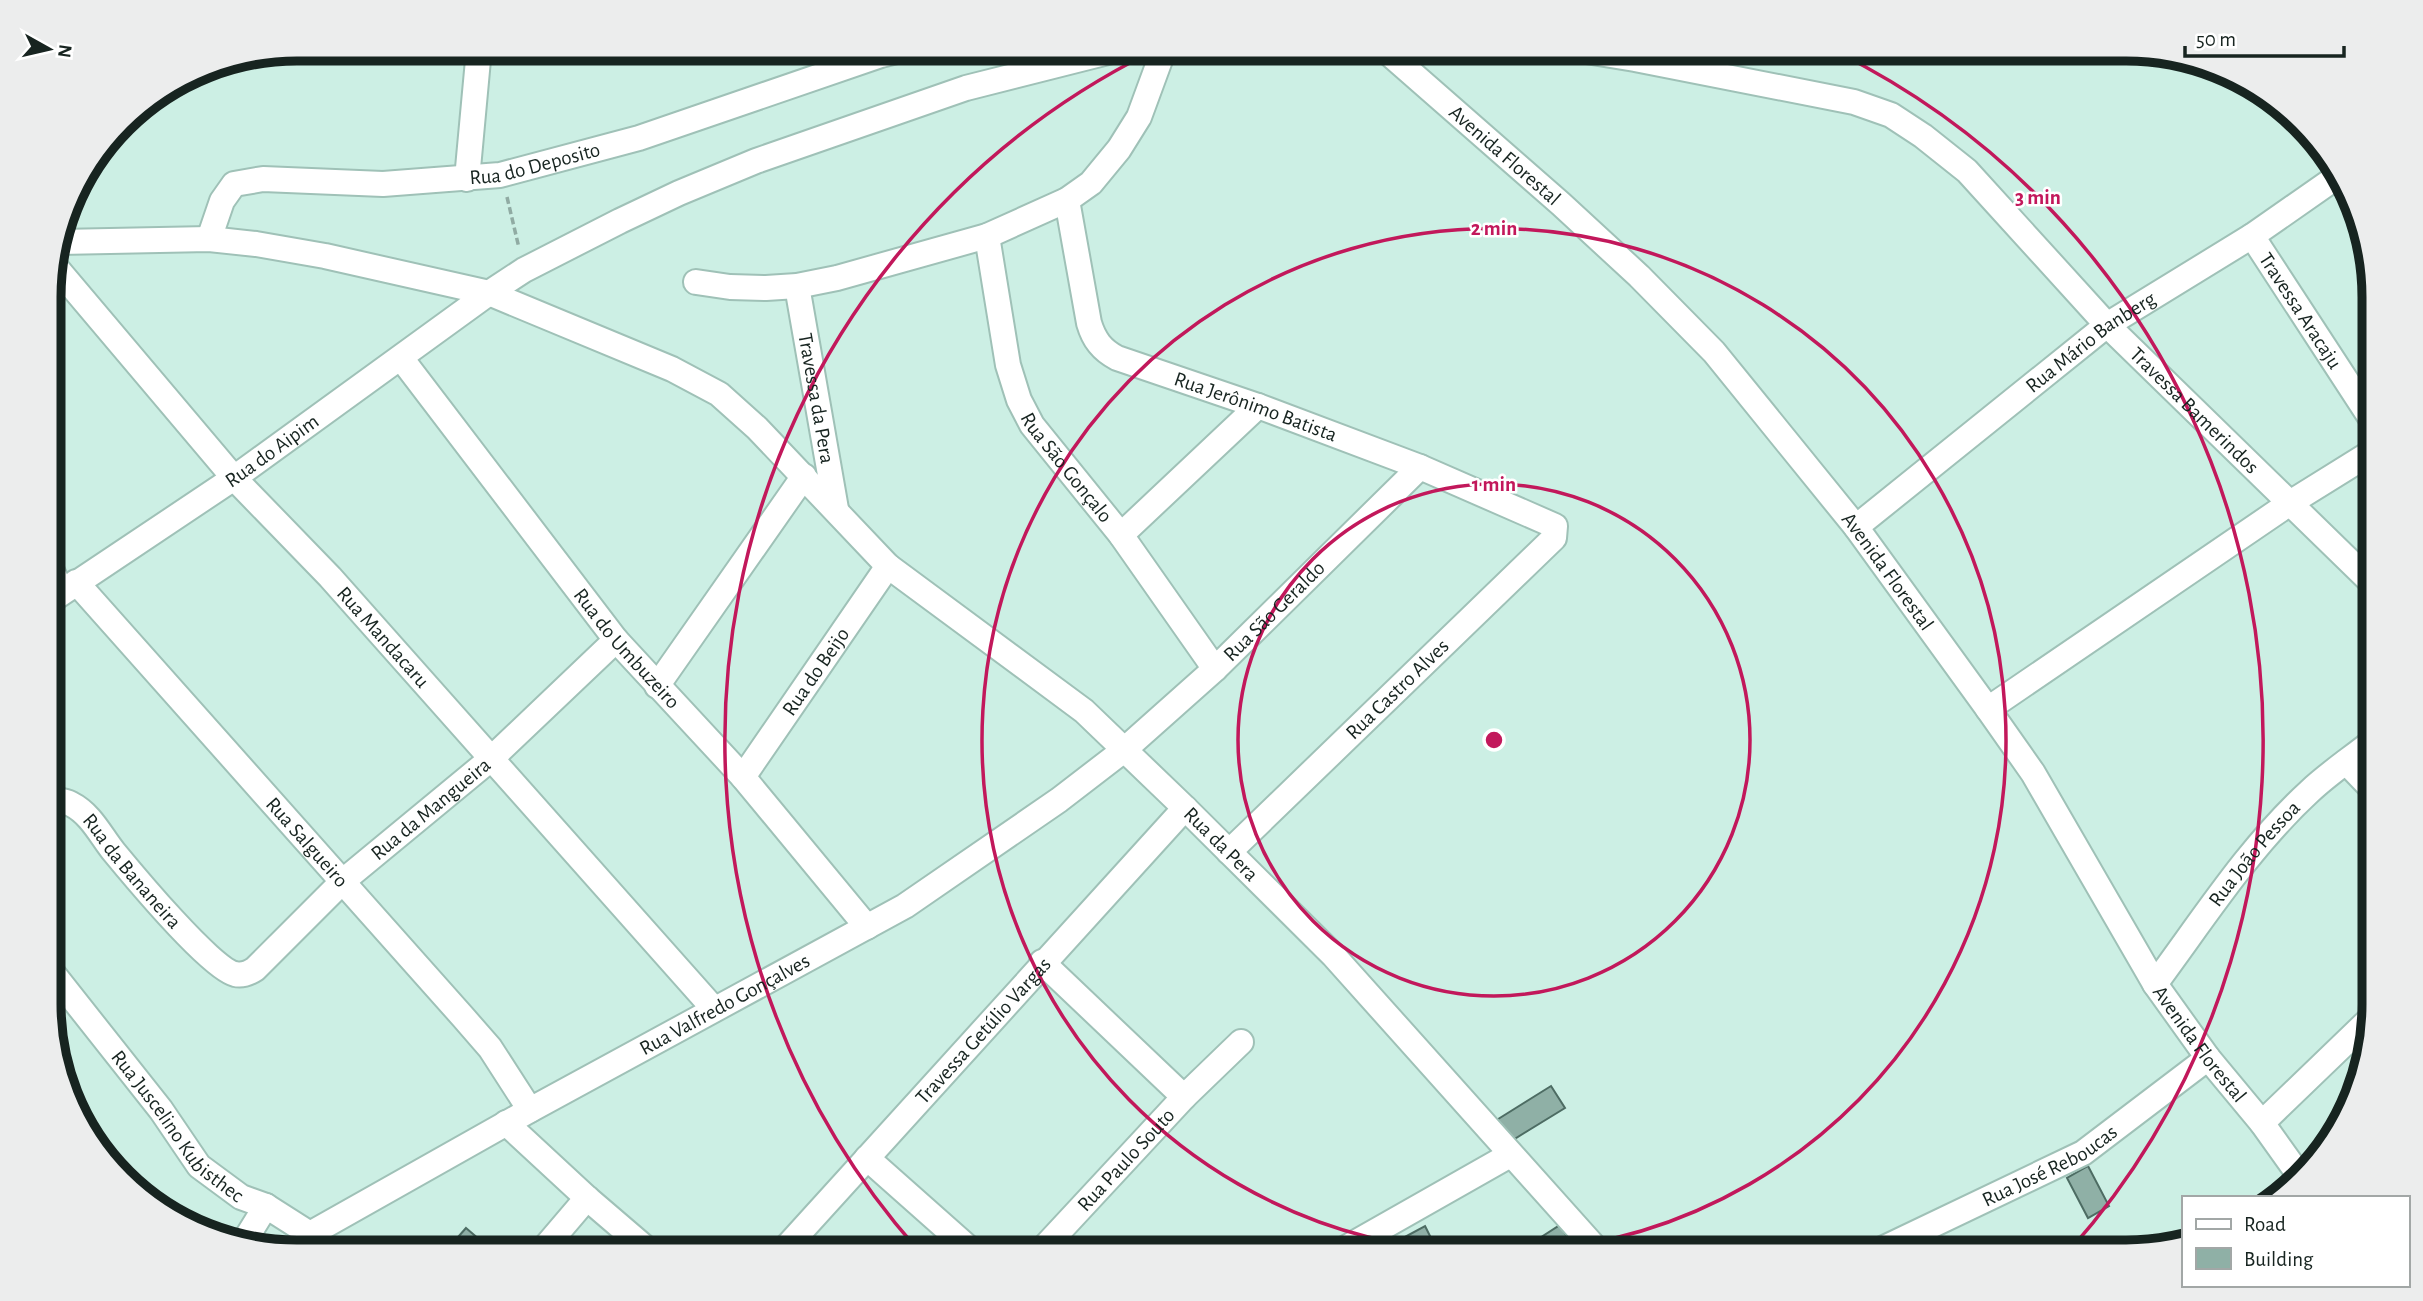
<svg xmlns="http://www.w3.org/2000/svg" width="2423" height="1301" viewBox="0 0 2423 1301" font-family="'Alegreya Sans',sans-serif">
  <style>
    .building { fill: #8fb0a6; stroke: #4d6c63; stroke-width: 2 }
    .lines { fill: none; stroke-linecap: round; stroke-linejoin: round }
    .minor-casing { stroke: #9fc1b7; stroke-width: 28 }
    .path { stroke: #90aba3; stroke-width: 3.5; stroke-dasharray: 7 3.5; stroke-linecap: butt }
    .minor { stroke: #fff; stroke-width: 24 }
    .ring { fill: none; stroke: #c2185b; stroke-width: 3.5 }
    .labels { text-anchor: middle; stroke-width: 5; stroke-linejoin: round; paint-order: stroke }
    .street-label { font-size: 21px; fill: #172420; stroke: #fff }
    .rim { fill: none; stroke: #172420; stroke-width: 9 }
    .centre { fill: #c2185b; stroke: #fff; stroke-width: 3.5 }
    .ring-label { font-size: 21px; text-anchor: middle; font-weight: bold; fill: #c2185b; stroke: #fff; stroke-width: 5; stroke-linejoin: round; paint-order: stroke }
  </style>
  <rect width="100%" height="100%" fill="#ccefe4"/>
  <!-- building -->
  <path class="building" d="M1551,1086L1565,1108L1508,1143L1495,1121Z
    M2088,1166L2109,1206L2088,1218L2067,1178Z
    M1560,1225L1570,1242L1556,1252H1518Z
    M1425,1226L1438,1252H1411L1403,1238Z
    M466,1228L494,1252H459L451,1245Z"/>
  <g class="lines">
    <defs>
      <g id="minor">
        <path id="s1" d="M1384,49L1561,204L1639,276L1714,352L1856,527L1988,709L2033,773L2155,984L2208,1058L2262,1123L2297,1172"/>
        <path id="s2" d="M1574,49L1635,59L1854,102L1891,115L1923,136L1967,171L2107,325L2373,584"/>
        <path d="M467,179L479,49"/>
        <path id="s3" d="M1067,200L1089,323C1094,340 1102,350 1117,358L1258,406L1420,467L1555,526L1554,538L1229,852"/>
        <path id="s4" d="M987,236L1008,365L1019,400L1032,425L1121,535L1215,669"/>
        <path id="s5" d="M2252,236L2372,420"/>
        <path id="s6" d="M209,239L222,201L234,184L263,179L383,184L500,175L639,138L881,55L905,49"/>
        <path id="s7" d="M60,242L209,239L256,244L325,256L489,293L672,369L719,394L757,428L888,566L1084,711L1185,808L1333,955L1599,1252"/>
        <path id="s8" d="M54,265L234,478L330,577L714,1009"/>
        <path d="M696,282L730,287L766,288L797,286L837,278L987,236L1067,200L1091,183L1119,149L1139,117L1164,49"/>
        <path id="s9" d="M797,286L836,509"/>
        <path id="s10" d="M401,358L616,640L743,777L867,927"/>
        <path id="s11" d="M1856,527L2107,325L2252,236L2338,176"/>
        <path d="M1121,535L1258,406"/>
        <path d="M50,567L62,592"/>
        <path id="s12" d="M76,582L463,1017L490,1048L530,1110"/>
        <path id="s13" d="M50,601L234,478L489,293L524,270L620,221L679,193L756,161L966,88L1120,49"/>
        <path d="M657,686L804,476"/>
        <path d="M1988,709L2290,503L2372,452"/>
        <path d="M2346,762L2373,790"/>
        <path id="s14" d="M743,777L888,566"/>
        <path id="s15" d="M51,803C58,800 64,800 71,804C91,814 101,836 114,852C133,875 211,969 235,974C243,976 249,973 255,969L343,881L492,758L616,640"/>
        <path d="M1042,962L1184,1097"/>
        <path id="s16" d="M51,971L161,1110L199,1166L241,1197L266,1206L310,1234L329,1252"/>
        <path id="s17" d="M2155,984C2204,918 2249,847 2310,791C2329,773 2352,758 2373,741"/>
        <path d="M506,1123L587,1198L650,1252"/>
        <path d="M2262,1123L2371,1018"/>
        <path d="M867,1158L973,1252"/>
        <path id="s18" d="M310,1234L530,1110L905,906L1059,800L1124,750L1215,669L1420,467"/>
        <path d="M245,1240L266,1206"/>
        <path d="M541,1252L587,1198"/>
        <path id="s19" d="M782,1252L1185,808"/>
        <path id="s20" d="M1040,1252L1184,1097L1241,1042"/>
        <path d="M1339,1252L1510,1155"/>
        <path id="s21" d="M1876,1252L2083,1153L2208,1058"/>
      </g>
    </defs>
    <!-- minor casing -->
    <use href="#minor" class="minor-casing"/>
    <!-- path -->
    <path class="path" d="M507,197L519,248"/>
    <!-- minor -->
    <use href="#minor" class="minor"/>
  </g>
  <!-- distance rings -->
  <g class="ring">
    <circle cx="1494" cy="740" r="256"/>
    <path d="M1472 1252A512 512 0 1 1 1516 1252"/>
    <path d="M918 1250A769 769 0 0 1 1151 52M1837 52A769 769 0 0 1 2070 1250"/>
  </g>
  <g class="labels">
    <!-- street labels -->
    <g class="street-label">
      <text dy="7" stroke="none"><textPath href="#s1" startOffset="161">Avenida Florestal</textPath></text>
      <text dy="7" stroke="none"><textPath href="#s6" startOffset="364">Rua do Deposito</textPath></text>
      <text dy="7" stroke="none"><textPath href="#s5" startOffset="89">Travessa Aracaju</textPath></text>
      <text dy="7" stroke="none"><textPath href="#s11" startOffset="299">Rua Mário Banberg</textPath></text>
      <text dy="7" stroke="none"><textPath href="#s9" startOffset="114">Travessa da Pera</textPath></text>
      <text dy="7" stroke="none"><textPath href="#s3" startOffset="318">Rua Jerônimo Batista</textPath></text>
      <text dy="7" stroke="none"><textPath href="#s2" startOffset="749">Travessa Bamerindos</textPath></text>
      <text dy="7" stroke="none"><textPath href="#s13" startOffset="268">Rua do Aipim</textPath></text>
      <text dy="7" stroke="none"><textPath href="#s4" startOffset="250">Rua São Gonçalo</textPath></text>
      <text dy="7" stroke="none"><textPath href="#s1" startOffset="728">Avenida Florestal</textPath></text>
      <text dy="7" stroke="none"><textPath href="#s18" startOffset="1153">Rua São Geraldo</textPath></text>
      <text dy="7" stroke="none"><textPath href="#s8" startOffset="497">Rua Mandacaru</textPath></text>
      <text dy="7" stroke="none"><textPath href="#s10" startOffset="368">Rua do Umbuzeiro</textPath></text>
      <text dy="7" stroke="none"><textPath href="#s14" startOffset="128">Rua do Beijo</textPath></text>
      <text transform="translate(1397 689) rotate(-44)" y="7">Rua Castro Alves</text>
      <text dy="7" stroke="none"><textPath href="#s15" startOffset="518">Rua da Mangueira</textPath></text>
      <text dy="7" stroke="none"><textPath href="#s12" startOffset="348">Rua Salgueiro</textPath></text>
      <text dy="7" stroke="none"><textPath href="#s7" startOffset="1362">Rua da Pera</textPath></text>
      <text dy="7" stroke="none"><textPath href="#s17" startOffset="164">Rua João Pessoa</textPath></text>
      <text dy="7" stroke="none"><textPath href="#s15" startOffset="112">Rua da Bananeira</textPath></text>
      <text dy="7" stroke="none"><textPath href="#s18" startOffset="474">Rua Valfredo Gonçalves</textPath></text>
      <text dy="7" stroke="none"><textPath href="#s19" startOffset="299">Travessa Getúlio Vargas</textPath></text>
      <text dy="7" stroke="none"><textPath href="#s1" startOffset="1295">Avenida Florestal</textPath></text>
      <text dy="7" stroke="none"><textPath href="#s16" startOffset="201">Rua Juscelino Kubisthec</textPath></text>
      <text dy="7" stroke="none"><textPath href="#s20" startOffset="126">Rua Paulo Souto</textPath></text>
      <text dy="7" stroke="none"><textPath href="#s21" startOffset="194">Rua José Reboucas</textPath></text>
    </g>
  </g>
  <!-- crop -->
  <path d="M0 0H2423V1301H0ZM297 61H2126A236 236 0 0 1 2362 297V1004A236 236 0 0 1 2126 1240H297A236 236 0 0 1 61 1004V297A236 236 0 0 1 297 61Z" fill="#eceded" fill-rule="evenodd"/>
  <path class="rim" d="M297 61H2126A236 236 0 0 1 2362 297V1004A236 236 0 0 1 2126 1240H297A236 236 0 0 1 61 1004V297A236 236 0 0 1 297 61Z"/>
  <circle cx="1494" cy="740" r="10" class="centre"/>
  <g class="ring-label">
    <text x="2038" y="204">3 min</text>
    <text x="1494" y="235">2 min</text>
    <text x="1494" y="491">1 min</text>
  </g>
  <!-- legend -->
  <rect x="2182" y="1196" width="228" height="91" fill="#ffffff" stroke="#a2a7a6" stroke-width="2"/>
  <rect x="2196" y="1219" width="35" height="10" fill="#ffffff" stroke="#a2a7a6" stroke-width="2"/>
  <text x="2244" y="1231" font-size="21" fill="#172420">Road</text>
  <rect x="2196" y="1248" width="35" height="21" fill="#8fb0a6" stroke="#a2a7a6" stroke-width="2"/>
  <text x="2244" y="1266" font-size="21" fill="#172420">Building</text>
  <!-- north arrow -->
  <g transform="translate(49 49) rotate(98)" stroke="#ffffff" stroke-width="5" paint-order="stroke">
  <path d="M0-5L12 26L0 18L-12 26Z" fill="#172420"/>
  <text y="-10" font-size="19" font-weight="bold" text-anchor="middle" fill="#172420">N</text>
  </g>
  <!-- scale -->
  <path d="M2185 46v10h159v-10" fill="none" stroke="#172420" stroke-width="3.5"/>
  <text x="2196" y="46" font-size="21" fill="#172420" stroke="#ffffff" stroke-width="5" paint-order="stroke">50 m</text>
</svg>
